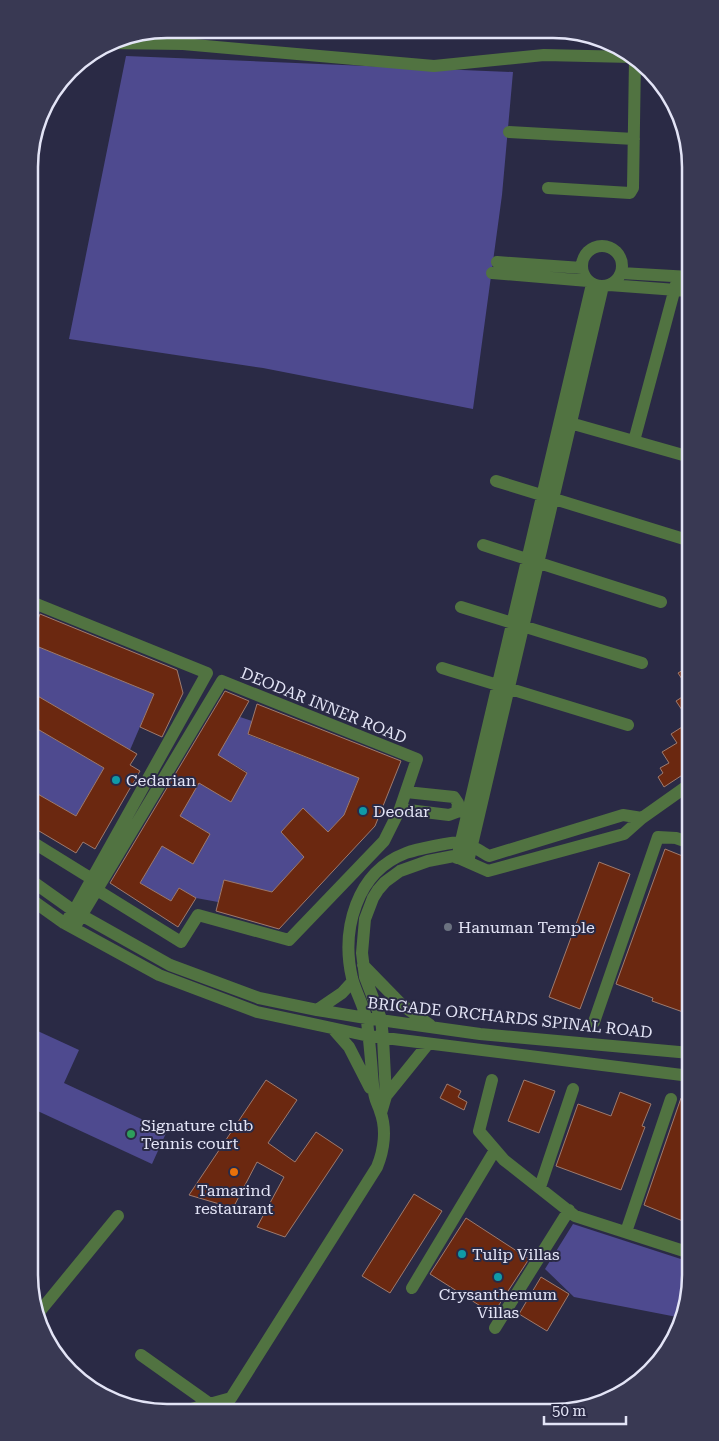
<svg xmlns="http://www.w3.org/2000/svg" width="719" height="1441" viewBox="0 0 719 1441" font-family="'Roboto Serif',serif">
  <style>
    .green { fill: #4e4a8f }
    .building { fill: #6b2810; stroke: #9e7a6d }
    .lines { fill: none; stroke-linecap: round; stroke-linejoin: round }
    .minor { stroke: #517341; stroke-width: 12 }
    .culture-dot { fill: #0f9aa8; stroke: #2a2a45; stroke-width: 2 }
    .worship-dot { fill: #6b7280; stroke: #2a2a45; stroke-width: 2 }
    .leisure-dot { fill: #2e9e5b; stroke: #2a2a45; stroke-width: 2 }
    .food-dot { fill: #e8710a; stroke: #2a2a45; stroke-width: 2 }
    .labels { text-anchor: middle; stroke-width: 4; stroke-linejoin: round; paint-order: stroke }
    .street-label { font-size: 16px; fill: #e3e4f6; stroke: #2a2a45 }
    .poi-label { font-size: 16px; fill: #e3e4f6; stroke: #2a2a45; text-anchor: start }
    .rim { fill: none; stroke: #e3e4f6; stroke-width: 2.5 }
  </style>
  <rect width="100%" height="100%" fill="#2a2a45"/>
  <!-- green -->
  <path class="green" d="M126,56L513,72L502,195L473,409L263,368L69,339Z
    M29,643L154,694L130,750L29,691Z
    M240,717L252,721L249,735L346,773L363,767L344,815L328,832L303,808L281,832L296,847H313L272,892L224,880L218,902L196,898L179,888L171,901L140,883L170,832L193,863L210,834L192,823L177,820L203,775L211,790L231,801L247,772L228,761L222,772L211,766Z
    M29,724L104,768L76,816L29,789Z
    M29,1027L79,1050L64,1083L167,1131L152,1164L29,1107Z
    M573,1224L690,1262V1284L677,1317L574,1297L545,1269Z"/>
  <!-- building -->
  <path class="building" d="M40,614L177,670L183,693L162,737L140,727L154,694L29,643Z
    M690,666V691L678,673Z
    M29,691L137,754L130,765L140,771L95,849L83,842L76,853L29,825V789L76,816L104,768L29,724Z
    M225,691L249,701L218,755L247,773L231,802L199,783L180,816L210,834L193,864L162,846L140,883L171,901L179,888L196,898L178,927L110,883Z
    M690,692V770L664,787L658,777L663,773L660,768L669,763L662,752L677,743L671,734L690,722L676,701Z
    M257,704L401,761L375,826L279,929L216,911L224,880L272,892L304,857L281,832L303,808L328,832L344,815L359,778L248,734Z
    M665,849L690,859V993L683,1012L652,1001L653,998L616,984Z
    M599,862L630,874L580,1009L549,997Z
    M266,1080L297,1100L268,1143L295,1162L316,1132L343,1150L285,1237L257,1227L284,1177L257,1162L233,1208L189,1195Z
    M524,1080L555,1091L539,1133L508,1121Z
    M447,1084L461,1091L458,1097L467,1102L464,1110L440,1098Z
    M620,1092L651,1104L642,1126L645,1127L621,1190L556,1166L578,1104L611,1116Z
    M681,1098L690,1101V1224L644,1205Z
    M414,1194L442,1211L390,1293L362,1276Z
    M466,1218L529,1259L493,1314L430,1274Z
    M541,1277L569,1294L547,1331L519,1314Z"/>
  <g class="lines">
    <!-- minor -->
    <path class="minor" d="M107,43L183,44L434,66L544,55L632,57
      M509,132L634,139
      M548,188L630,193L633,188L635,59
      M582 266a20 20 0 1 1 40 0a20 20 0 1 1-40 0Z
      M497,262L582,268
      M492,273L588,281
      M621,273L690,277
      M609,285L690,291
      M563,421L690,457
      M634,441L678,277
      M496,481L684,539
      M483,545L661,602
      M29,601L207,673L74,911L69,917
      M461,607L642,663
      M442,668L628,725
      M400,809L449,815L457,812L458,803L454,797L406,792
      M29,840L92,879
      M457,858L592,284
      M468,862L603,286
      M29,879L74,911L170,965L259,998L317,1010L366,1018L480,1034L690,1053
      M29,898L64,923L159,975L257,1012L369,1036L690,1076
      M74,928L222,681L417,759L400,809L384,841L289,940L198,915L181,942L97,890
      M363,965L402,1005L430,1025
      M317,1010L342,993L353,981
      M594,1022L658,837L676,838L690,843
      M334,1030L349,1047L370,1088
      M492,1080L479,1131L504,1160L575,1216L690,1253
      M386,1096L428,1044
      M381,1113L386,1096L383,1038L381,1019L365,977L362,953L365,919L373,898L378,890L385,882L400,871L428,861L454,856L488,871L624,834L642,818L690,784
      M540,1187L573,1089
      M626,1232L671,1099
      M412,1288L495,1150
      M36,1316L118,1216
      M495,1328L569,1210
      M141,1355L210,1404L224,1411
      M184,1411L231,1398L377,1167C384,1150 387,1129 380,1111C379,1107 376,1102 375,1097C373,1090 373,1082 372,1074C371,1057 369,1039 367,1021C364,1006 356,993 352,978C341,930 356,872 406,853C414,850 455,841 462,842C471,844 481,852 489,856L623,815L642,818"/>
  </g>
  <!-- markers -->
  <g class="culture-dot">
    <circle cx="116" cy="780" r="5"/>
    <circle cx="363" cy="811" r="5"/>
    <circle cx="462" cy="1254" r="5"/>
    <circle cx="498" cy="1277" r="5"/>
  </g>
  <circle class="worship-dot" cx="448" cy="927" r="5"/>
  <circle class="leisure-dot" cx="131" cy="1134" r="5"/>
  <circle class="food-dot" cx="234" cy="1172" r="5"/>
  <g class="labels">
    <!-- street labels -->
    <g class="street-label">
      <text transform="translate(324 705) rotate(22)" y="6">DEODAR INNER ROAD</text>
      <text transform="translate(510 1017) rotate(6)" y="6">BRIGADE ORCHARDS SPINAL ROAD</text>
    </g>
    <!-- poi labels -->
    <g class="poi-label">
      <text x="126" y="786">Cedarian</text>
      <text x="373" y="817">Deodar</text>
      <text x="458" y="933">Hanuman Temple</text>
      <text x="141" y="1131">Signature club<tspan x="141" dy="18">Tennis court</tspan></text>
      <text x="234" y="1196" text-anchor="middle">Tamarind<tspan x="234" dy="18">restaurant</tspan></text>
      <text x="472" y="1260">Tulip Villas</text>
      <text x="498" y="1300" text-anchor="middle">Crysanthemum<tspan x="498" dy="18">Villas</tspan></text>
    </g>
  </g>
  <!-- crop -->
  <path d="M0 0H719V1441H0ZM167 38H553A129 129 0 0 1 682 167V1275A129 129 0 0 1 553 1404H167A129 129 0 0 1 38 1275V167A129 129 0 0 1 167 38Z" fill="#393953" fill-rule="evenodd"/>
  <path class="rim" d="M167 38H553A129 129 0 0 1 682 167V1275A129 129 0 0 1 553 1404H167A129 129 0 0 1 38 1275V167A129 129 0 0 1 167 38Z"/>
  <!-- scale -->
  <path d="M544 1416v8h82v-8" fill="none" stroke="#e3e4f6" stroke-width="2.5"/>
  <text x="552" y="1416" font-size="15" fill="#e3e4f6" stroke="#2a2a45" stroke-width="4" paint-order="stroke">50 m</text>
</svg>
